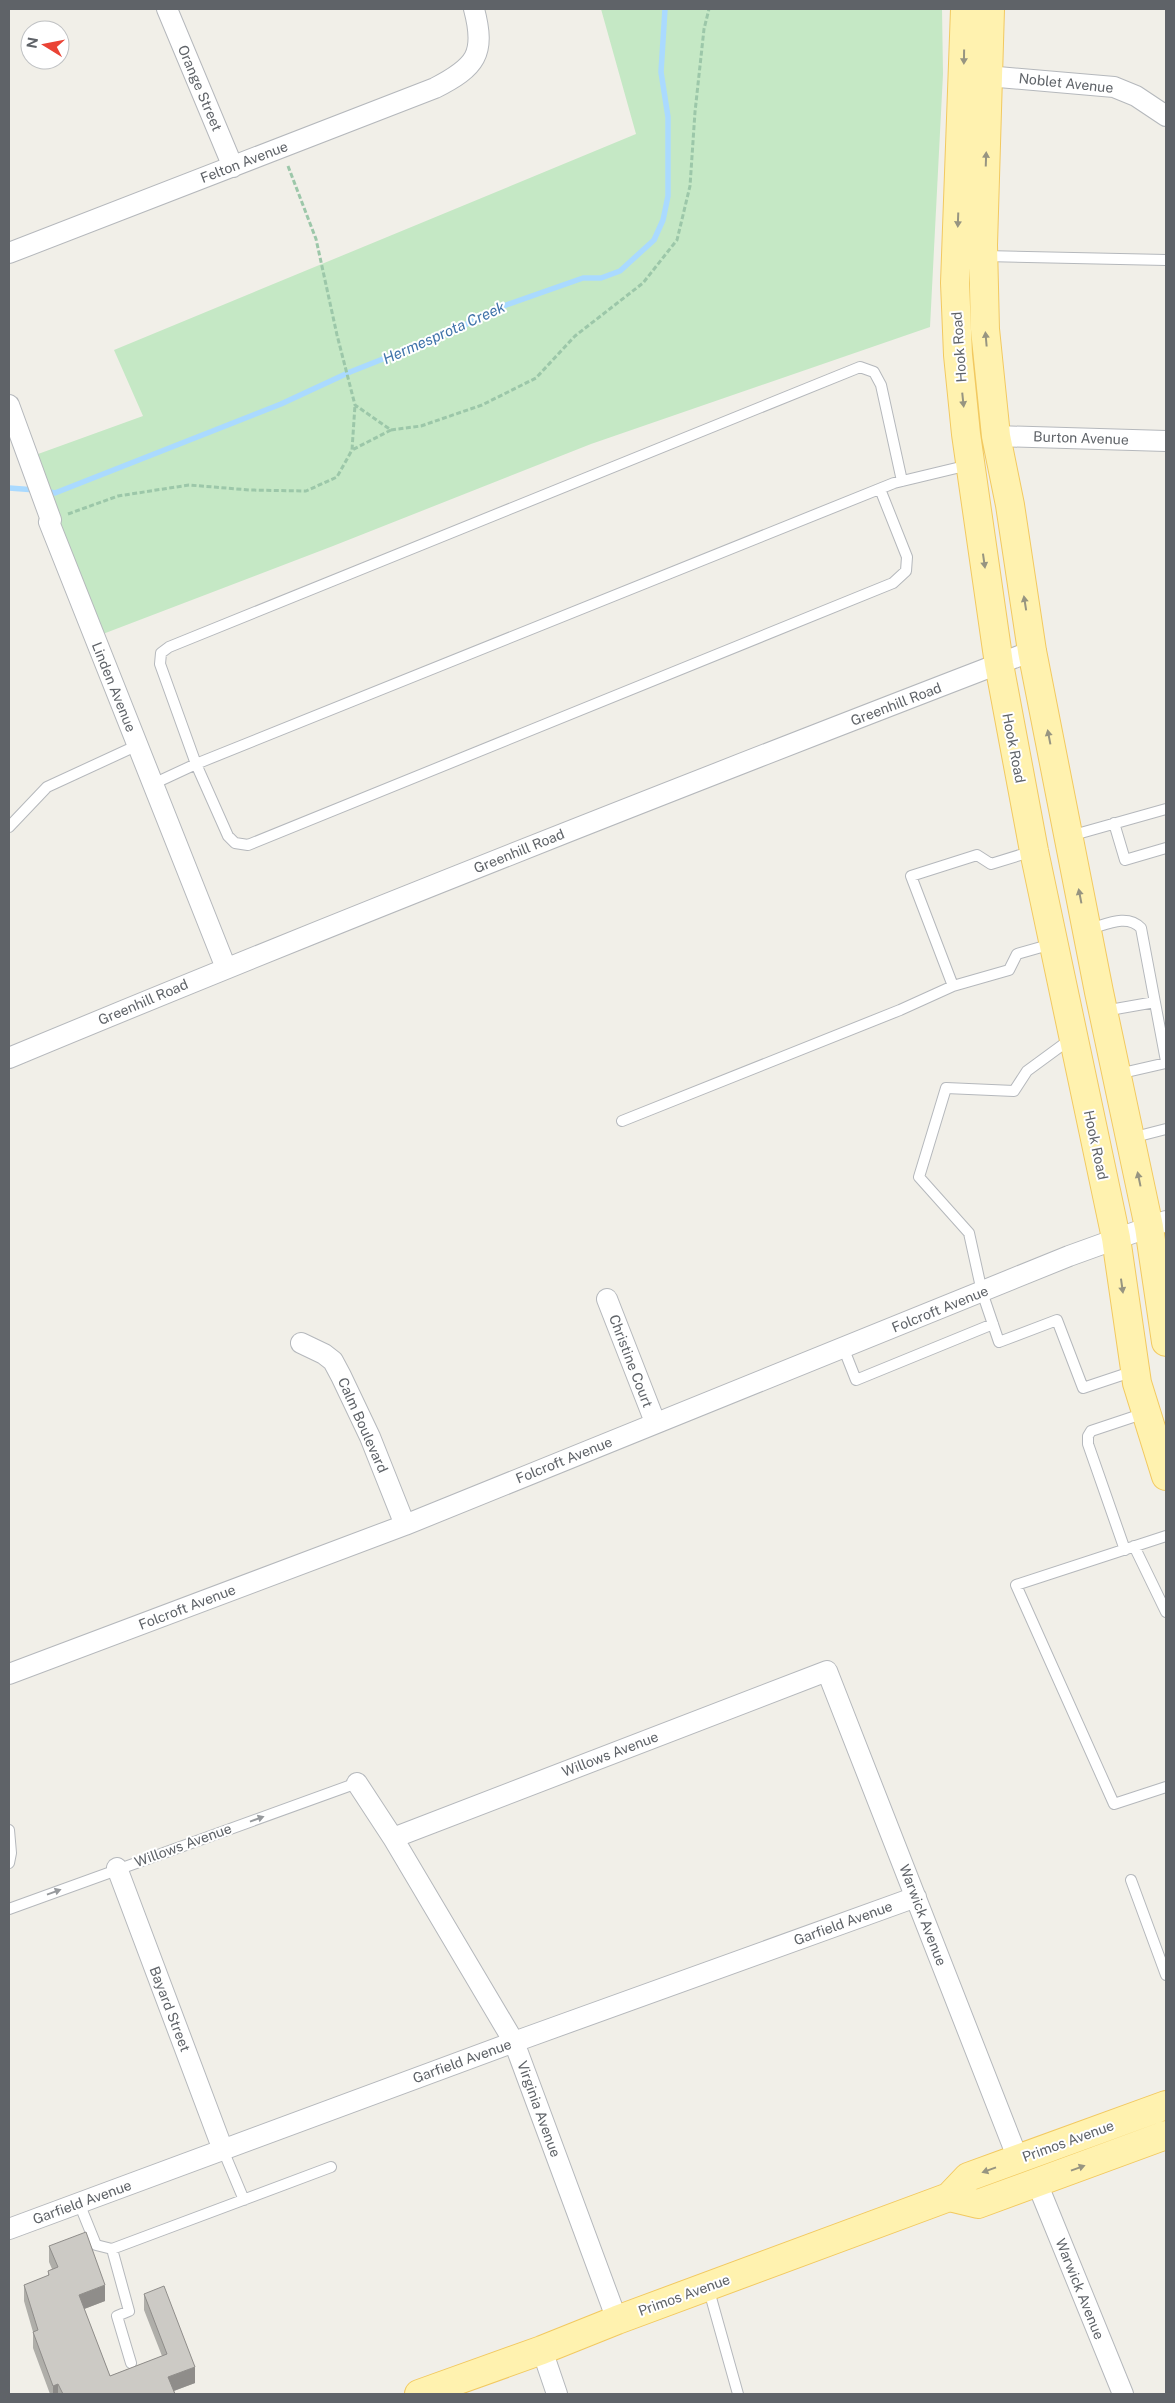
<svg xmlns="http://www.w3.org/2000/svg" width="1175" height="2403" viewBox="0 0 1175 2403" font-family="'Public Sans',sans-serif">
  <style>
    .green { fill: #c5e8c5 }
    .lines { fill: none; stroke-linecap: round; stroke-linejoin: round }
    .stream { stroke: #aadaff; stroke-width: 5.5 }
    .lane-casing { stroke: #b5b8bc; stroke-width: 12 }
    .street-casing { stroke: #b5b8bc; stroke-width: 22 }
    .primary-casing { stroke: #f2c960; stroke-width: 30 }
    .path { stroke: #9cc7a9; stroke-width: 3; stroke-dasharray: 5 2.5; stroke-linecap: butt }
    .lane { stroke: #fff; stroke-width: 10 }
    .street { stroke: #fff; stroke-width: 20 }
    .primary { stroke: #fff2af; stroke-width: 28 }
    .wall { fill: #afaea9 }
    .shaded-wall { fill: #8f8d8a }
    .building { fill: #cccac5; stroke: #8f8d8a }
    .oneway { fill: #979581 }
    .oneway2 { fill: #979a9d }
    .labels { text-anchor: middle; stroke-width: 4; stroke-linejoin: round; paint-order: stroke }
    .street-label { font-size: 14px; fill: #5f6368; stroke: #fff }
    .water-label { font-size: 15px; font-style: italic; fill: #4174aa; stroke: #fff }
  </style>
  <rect width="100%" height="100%" fill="#f1efe8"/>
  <!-- green -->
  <path class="green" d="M601,9H942L943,74L930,327L591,444L333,546L95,637L27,458L143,416L114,350L636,134Z"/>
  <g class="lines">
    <!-- stream -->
    <path class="stream" d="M9,488L36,490
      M46,491L55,493L281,404L350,372L446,334L506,305L583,278H601L620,271L654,240L663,220L668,196V117L661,72L665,9"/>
    <defs>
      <path id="lane" d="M985,256L1166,260
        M880,489L907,557L906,571L893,583L248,845L235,843L228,836L196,764L160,664L161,653L169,647L860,367L874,372L881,385L902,481
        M153,784L196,764L894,483L969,465
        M1114,823L1125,860L1166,848
        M9,827L47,787L138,745
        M1070,836L1166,809
        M1033,851L991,864L977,855L911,876L953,986L1009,970L1017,954L1052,944
        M1089,929C1105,925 1127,913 1141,928L1166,1061
        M1104,1011L1155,1002
        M1072,1038L1027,1071L1014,1091L946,1088L919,1177L969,1233L982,1292L999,1342L1057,1320L1083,1388L1134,1371
        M1118,1074L1166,1063
        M622,1121L900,1010L953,986
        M1131,1138L1166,1129
        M843,1347L856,1380L993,1324
        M1166,1536L1016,1585L1114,1804L1166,1787
        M1134,1546L1166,1612
        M1125,1550L1088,1444V1436L1091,1431L1145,1413
        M9,1830L11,1853L9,1863
        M1131,1880L1166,1975
        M9,1909L357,1783
        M223,2150L244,2200
        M79,2203L96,2245L112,2249
        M708,2287L738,2394
        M131,2363L117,2316L129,2311L112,2249L331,2167"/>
      <path id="street" d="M167,9L233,167
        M987,76L1114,87L1136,96L1166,116
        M9,253L435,88C476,67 486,54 474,9
        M9,405L51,520L49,522L226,968
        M996,436L1166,441
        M9,1058C348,917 689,783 1032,651
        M607,1299L655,1422
        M301,1343L324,1354L333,1361L341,1376L370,1437L405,1525
        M9,1674L405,1525L1069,1256L1166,1221
        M357,1783L393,1838L514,2042L617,2320
        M393,1838L827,1671L1018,2159
        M117,1868L223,2150
        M1037,2183L1123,2394
        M9,2229L514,2042L916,1897
        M542,2350L557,2394"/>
      <path id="primary" d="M965,9L955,283L958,355L966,434L999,664L1034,851L1116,1238L1137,1383L1166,1476
        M990,9L983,245L985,329L996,436L1010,505L1032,651L1099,992L1149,1227L1166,1342
        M949,2197L978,2204L1166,2135
        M419,2394L542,2350L617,2320L949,2197L968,2177L1166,2105"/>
    </defs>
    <!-- lane casing -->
    <use href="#lane" class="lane-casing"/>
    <!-- street casing -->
    <use href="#street" class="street-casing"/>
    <!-- primary casing -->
    <use href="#primary" class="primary-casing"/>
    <!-- path -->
    <path class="path" d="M288,166L316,239L337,335L355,405L391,430L352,450
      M391,430L421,426L482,405L536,378L575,336L643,283L677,240L690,186L695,112L704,29L709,9
      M68,514L118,496L189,485L249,490L306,491L337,477L352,450L355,405"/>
    <!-- lane -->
    <use href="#lane" class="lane"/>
    <!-- street -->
    <use href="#street" class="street"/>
    <!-- primary -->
    <use href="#primary" class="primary"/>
  </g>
  <!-- wall -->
  <path class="wall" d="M49,2246L105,2301L84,2309L110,2376L162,2356L144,2310V2294L195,2383L174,2391L175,2394H50L33,2348V2332L24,2301V2285L48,2276V2271L52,2269L49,2262Z"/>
  <!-- shaded-wall -->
  <path class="shaded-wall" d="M105,2285V2301L79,2311V2295Z
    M195,2367V2383L168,2393V2377Z
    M58,2384V2394H53V2386Z"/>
  <!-- building -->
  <path class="building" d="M86,2232L105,2285L79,2295L110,2376L167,2354L144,2294L164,2286L195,2367L168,2377L175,2394H63L58,2384L53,2386L33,2332L38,2330L24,2285L49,2275L48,2271L58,2267L49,2246Z"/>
  <!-- one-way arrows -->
  <defs><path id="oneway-solid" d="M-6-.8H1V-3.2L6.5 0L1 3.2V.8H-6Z" transform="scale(1.25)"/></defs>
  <g class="oneway">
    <use href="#oneway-solid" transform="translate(964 57) rotate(91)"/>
    <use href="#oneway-solid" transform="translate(986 159) rotate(-88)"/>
    <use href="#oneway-solid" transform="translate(958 220) rotate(92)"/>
    <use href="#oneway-solid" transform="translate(986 339) rotate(-95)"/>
    <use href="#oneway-solid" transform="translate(963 400) rotate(84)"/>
    <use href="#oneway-solid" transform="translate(984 561) rotate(82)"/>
    <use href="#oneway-solid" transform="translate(1025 603) rotate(-99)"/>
    <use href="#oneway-solid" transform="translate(1049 737) rotate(-101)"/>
    <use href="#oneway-solid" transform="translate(1080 896) rotate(-101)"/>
    <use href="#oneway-solid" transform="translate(1139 1179) rotate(-102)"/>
    <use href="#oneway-solid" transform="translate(1122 1286) rotate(82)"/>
    <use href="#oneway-solid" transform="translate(1078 2168) rotate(-20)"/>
    <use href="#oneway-solid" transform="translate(989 2170) rotate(160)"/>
  </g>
  <g class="oneway2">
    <use href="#oneway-solid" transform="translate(257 1819) rotate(-20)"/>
    <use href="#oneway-solid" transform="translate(54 1892) rotate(-20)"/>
  </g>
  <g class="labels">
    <!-- street labels -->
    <g class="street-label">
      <text transform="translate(1066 83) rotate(6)" y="5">Noblet Avenue</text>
      <text transform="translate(200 88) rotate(67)" y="5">Orange Street</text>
      <text transform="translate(244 162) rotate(-21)" y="5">Felton Avenue</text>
      <text transform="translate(959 347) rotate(-94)" y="5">Hook Road</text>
      <text transform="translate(1081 438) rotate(2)" y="5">Burton Avenue</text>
      <text transform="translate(114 687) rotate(68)" y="5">Linden Avenue</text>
      <text transform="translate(896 704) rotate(-21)" y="5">Greenhill Road</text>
      <text transform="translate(1014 748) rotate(79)" y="5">Hook Road</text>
      <text transform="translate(519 851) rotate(-22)" y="5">Greenhill Road</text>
      <text transform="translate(143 1002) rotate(-23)" y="5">Greenhill Road</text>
      <text transform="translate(1096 1145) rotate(78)" y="5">Hook Road</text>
      <text transform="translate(940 1309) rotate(-22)" y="5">Folcroft Avenue</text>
      <text transform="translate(631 1361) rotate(69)" y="5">Christine Court</text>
      <text transform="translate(363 1425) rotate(66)" y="5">Calm Boulevard</text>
      <text transform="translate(564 1460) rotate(-22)" y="5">Folcroft Avenue</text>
      <text transform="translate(187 1607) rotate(-21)" y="5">Folcroft Avenue</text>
      <text transform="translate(610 1754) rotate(-21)" y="5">Willows Avenue</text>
      <text transform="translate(183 1845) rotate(-20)" y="5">Willows Avenue</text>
      <text transform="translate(923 1915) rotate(69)" y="5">Warwick Avenue</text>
      <text transform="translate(843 1923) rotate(-20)" y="5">Garfield Avenue</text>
      <text transform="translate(170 2009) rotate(69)" y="5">Bayard Street</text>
      <text transform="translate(462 2061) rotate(-20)" y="5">Garfield Avenue</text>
      <text transform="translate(539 2109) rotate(70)" y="5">Virginia Avenue</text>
      <text transform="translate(1068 2141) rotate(-20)" y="5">Primos Avenue</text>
      <text transform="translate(82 2202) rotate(-20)" y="5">Garfield Avenue</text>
      <text transform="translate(1080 2289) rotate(68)" y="5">Warwick Avenue</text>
      <text transform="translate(684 2295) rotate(-20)" y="5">Primos Avenue</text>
    </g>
    <!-- water labels -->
    <g class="water-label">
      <text transform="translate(444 333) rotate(-24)" y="5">Hermesprota Creek</text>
    </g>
  </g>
  <!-- border -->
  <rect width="1175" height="2403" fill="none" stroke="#5f6368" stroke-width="20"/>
  <!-- north arrow -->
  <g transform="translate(45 45) rotate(280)"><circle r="24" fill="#ffffff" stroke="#bfc1c3"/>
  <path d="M0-4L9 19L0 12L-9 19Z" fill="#ea4335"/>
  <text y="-8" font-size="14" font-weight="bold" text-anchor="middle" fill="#5f6368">N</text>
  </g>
</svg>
